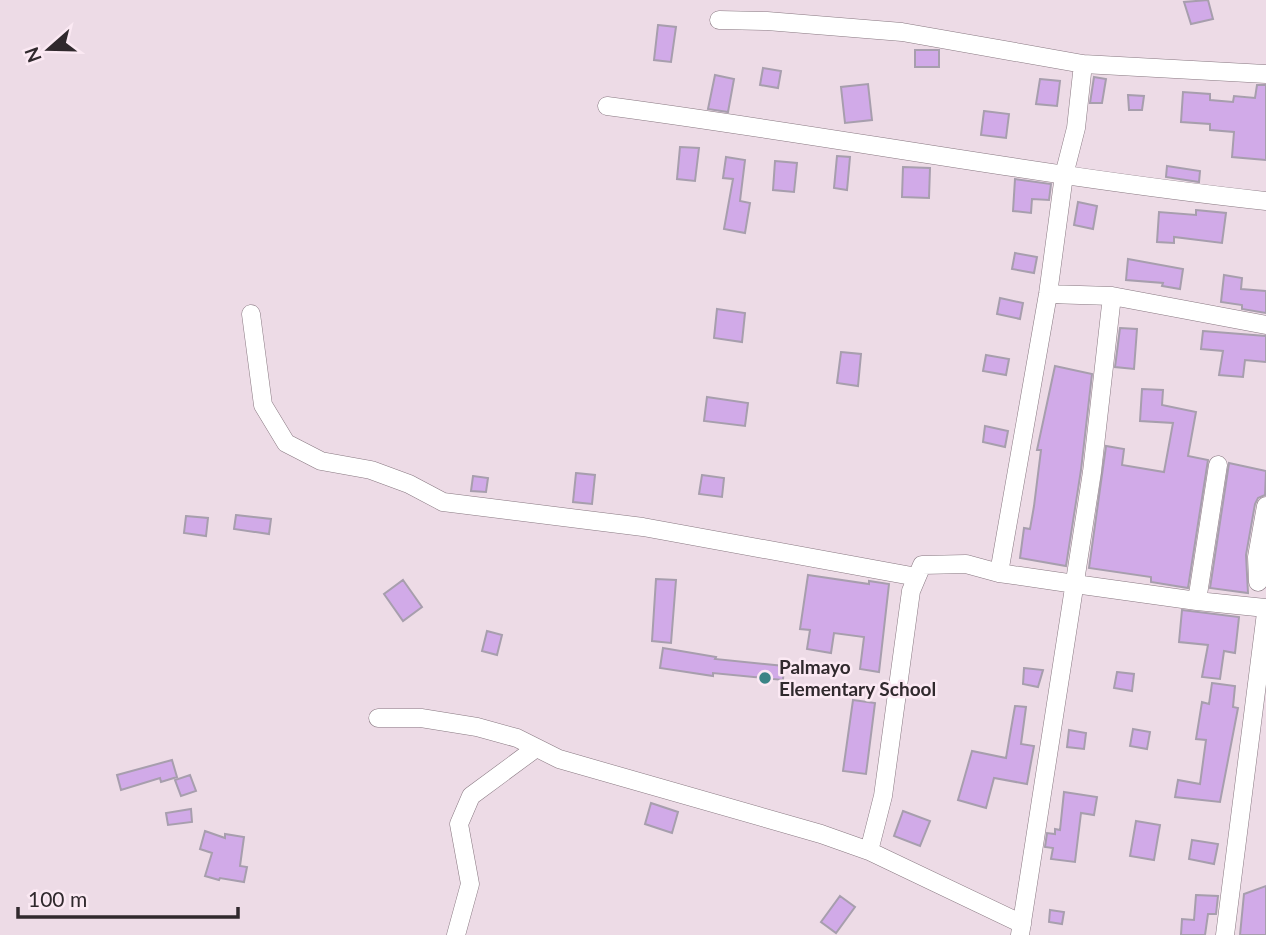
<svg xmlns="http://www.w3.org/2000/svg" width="1266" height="935" viewBox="0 0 1266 935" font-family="Lato,sans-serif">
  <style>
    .building { fill: #d1aae8; stroke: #a79ead; stroke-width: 2 }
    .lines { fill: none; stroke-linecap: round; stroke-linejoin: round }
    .street-casing { stroke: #887881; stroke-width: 19 }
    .street { stroke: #fff; stroke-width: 18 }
    .poi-dot { fill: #3b8486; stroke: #fbe9f3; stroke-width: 2.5 }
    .labels { text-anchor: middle; stroke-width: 5; stroke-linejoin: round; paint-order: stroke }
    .poi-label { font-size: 19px; font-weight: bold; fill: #30292d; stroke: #fbe9f3; text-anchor: start }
  </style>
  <rect width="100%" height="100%" fill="#eddbe6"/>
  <!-- building -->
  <path class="building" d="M1208,0L1213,19L1191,24L1184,2Z
    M658,25L676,27L671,62L654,60Z
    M915,50H939V67H915Z
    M763,68L781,71L778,88L760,85Z
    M715,75L734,79L728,112L708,109Z
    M1094,77L1106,79L1102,103H1090Z
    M1040,79L1060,81L1057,106L1036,104Z
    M868,84L872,120L845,123L841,87Z
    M1257,85H1266V160L1232,157L1234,132L1210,130V124L1181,122L1183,92L1210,94V100L1233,102L1234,96L1255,98Z
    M1128,95L1144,96L1142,110H1129Z
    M984,111L1009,114L1006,138L981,135Z
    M680,147L699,148L695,181L677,179Z
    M837,156L850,157L847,190L834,188Z
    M726,157L745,160L740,201L750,203L745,233L724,229L733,179L723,178Z
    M775,161L797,163L794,192L773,190Z
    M1167,166L1200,171L1199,182L1166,177Z
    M903,167L930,168L929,198L902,197Z
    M1015,179L1051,184L1049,200L1032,199L1031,213L1013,211Z
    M1078,202L1097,206L1093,229L1074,225Z
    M1196,210L1226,213L1222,243L1174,237V243L1157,242L1159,212L1196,215Z
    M1015,253L1037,257L1034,273L1012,269Z
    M1128,259L1183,269L1180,289L1162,286L1163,283L1126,280Z
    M1224,275L1242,278L1241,289L1266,291V313L1242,309V305L1221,302Z
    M1000,298L1023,303L1020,319L997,314Z
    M717,309L745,313L742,342L714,338Z
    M1120,328L1137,329L1134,369L1115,367Z
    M1203,331L1266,336V362L1245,360L1243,377L1219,375L1223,351L1201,349Z
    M841,352L861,354L858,386L837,383Z
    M986,355L1009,359L1006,375L983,371Z
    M1055,366L1092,374L1081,470L1066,566L1020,558L1024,528L1030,529L1034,506L1041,450H1037Z
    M1142,389L1163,390L1162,405L1196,412L1188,456L1208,460L1188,588L1151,582V577L1089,568L1106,446L1124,449L1122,465L1164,472L1173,423L1140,421Z
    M707,397L748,403L745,426L704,421Z
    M985,426L1008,431L1005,447L983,442Z
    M1229,463L1266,471L1265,495L1258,498L1255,504L1246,555L1248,593L1210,588Z
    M576,473L595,475L592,504L573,502Z
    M702,475L724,478L722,497L699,494Z
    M473,476L488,478L486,492L471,491Z
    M236,515L271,519L269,534L234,529Z
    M186,516L208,518L206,536L184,533Z
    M808,575L869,584V581L889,584L879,672L860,669L864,637L834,633L831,653L807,649L810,630L800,629Z
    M656,579L676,580L671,643L652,641Z
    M403,580L422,607L403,621L384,594Z
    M1182,610L1239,617L1235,653L1224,651L1220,679L1202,677L1208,645L1179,642Z
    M487,631L502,635L497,655L482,651Z
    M663,648L716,657L715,659L784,666L783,680L713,673V676L660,668Z
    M1024,668L1043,670L1038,687L1023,684Z
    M1117,672L1134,674L1132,691L1114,688Z
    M1212,683L1235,686L1233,707L1238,708L1220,802L1175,797L1178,780L1200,784L1206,740L1196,739L1202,702L1209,704Z
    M853,700L875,703L866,774L843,771Z
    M1015,706L1026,707L1021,744L1034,746L1027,784L994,778L986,808L958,800L972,751L1006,758Z
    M1133,729L1150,732L1147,749L1130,746Z
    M1069,730L1086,733L1084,749L1067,747Z
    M172,760L177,777L161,782L160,778L121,790L117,775Z
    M190,775L196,791L181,796L175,780Z
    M1064,792L1097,797L1094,815L1081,813L1075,862L1051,859L1053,848L1045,847L1047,833L1055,834V829L1060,830Z
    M651,803L678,812L672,833L645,824Z
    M191,809L192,822L168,825L166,813Z
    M903,811L930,821L920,846L894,836Z
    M1136,821L1160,825L1154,860L1130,856Z
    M205,831L225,838V834L244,837L240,866L247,867L244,882L220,878L219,880L205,876L212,853L200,849Z
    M1192,840L1218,844L1214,864L1189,859Z
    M1266,886V935H1240L1244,894Z
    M1196,895L1218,896L1216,914H1208L1205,935H1181L1182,919L1194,920Z
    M840,896L855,907L836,933L821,922Z
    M1050,910L1064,912L1062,924L1049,922Z"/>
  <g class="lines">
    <defs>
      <path id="street" d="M719,20L767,21L902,32L1083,64L1266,74
        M607,106C827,135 1045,177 1266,201
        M1048,294L1112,296
        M251,314L263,405L286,443L321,461L371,470L409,484L443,502L643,527L917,577
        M999,573L1048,294L1064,175L1076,128L1083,64
        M1258,582L1257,557L1266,506
        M1197,601L1218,465
        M378,718H421L477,727L517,738L559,759L821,834L869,851L1022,924
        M869,851L883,796L911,591L922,565L966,564L999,573L1075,584L1197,601L1266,608
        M456,935L470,884L459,824L471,796L536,748
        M1020,935L1092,472L1112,296L1266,325
        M1225,935L1266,613"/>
    </defs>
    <!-- street casing -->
    <use href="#street" class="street-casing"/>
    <!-- street -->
    <use href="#street" class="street"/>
  </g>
  <!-- markers -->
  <circle class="poi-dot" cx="765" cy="678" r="7"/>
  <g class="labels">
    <!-- poi labels -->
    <g class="poi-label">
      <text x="779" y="674">Palmayo<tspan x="779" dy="22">Elementary School</tspan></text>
    </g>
  </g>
  <!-- north arrow -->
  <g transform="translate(49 49) rotate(250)" stroke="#fbe9f3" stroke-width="5" paint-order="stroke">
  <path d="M0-5L12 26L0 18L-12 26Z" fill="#30292d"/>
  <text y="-10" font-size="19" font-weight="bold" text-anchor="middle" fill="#30292d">N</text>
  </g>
  <!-- scale -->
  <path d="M18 907v10h220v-10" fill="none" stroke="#30292d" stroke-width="3.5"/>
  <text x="28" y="907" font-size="21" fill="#30292d" stroke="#fbe9f3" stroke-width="5" paint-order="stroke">100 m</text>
</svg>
